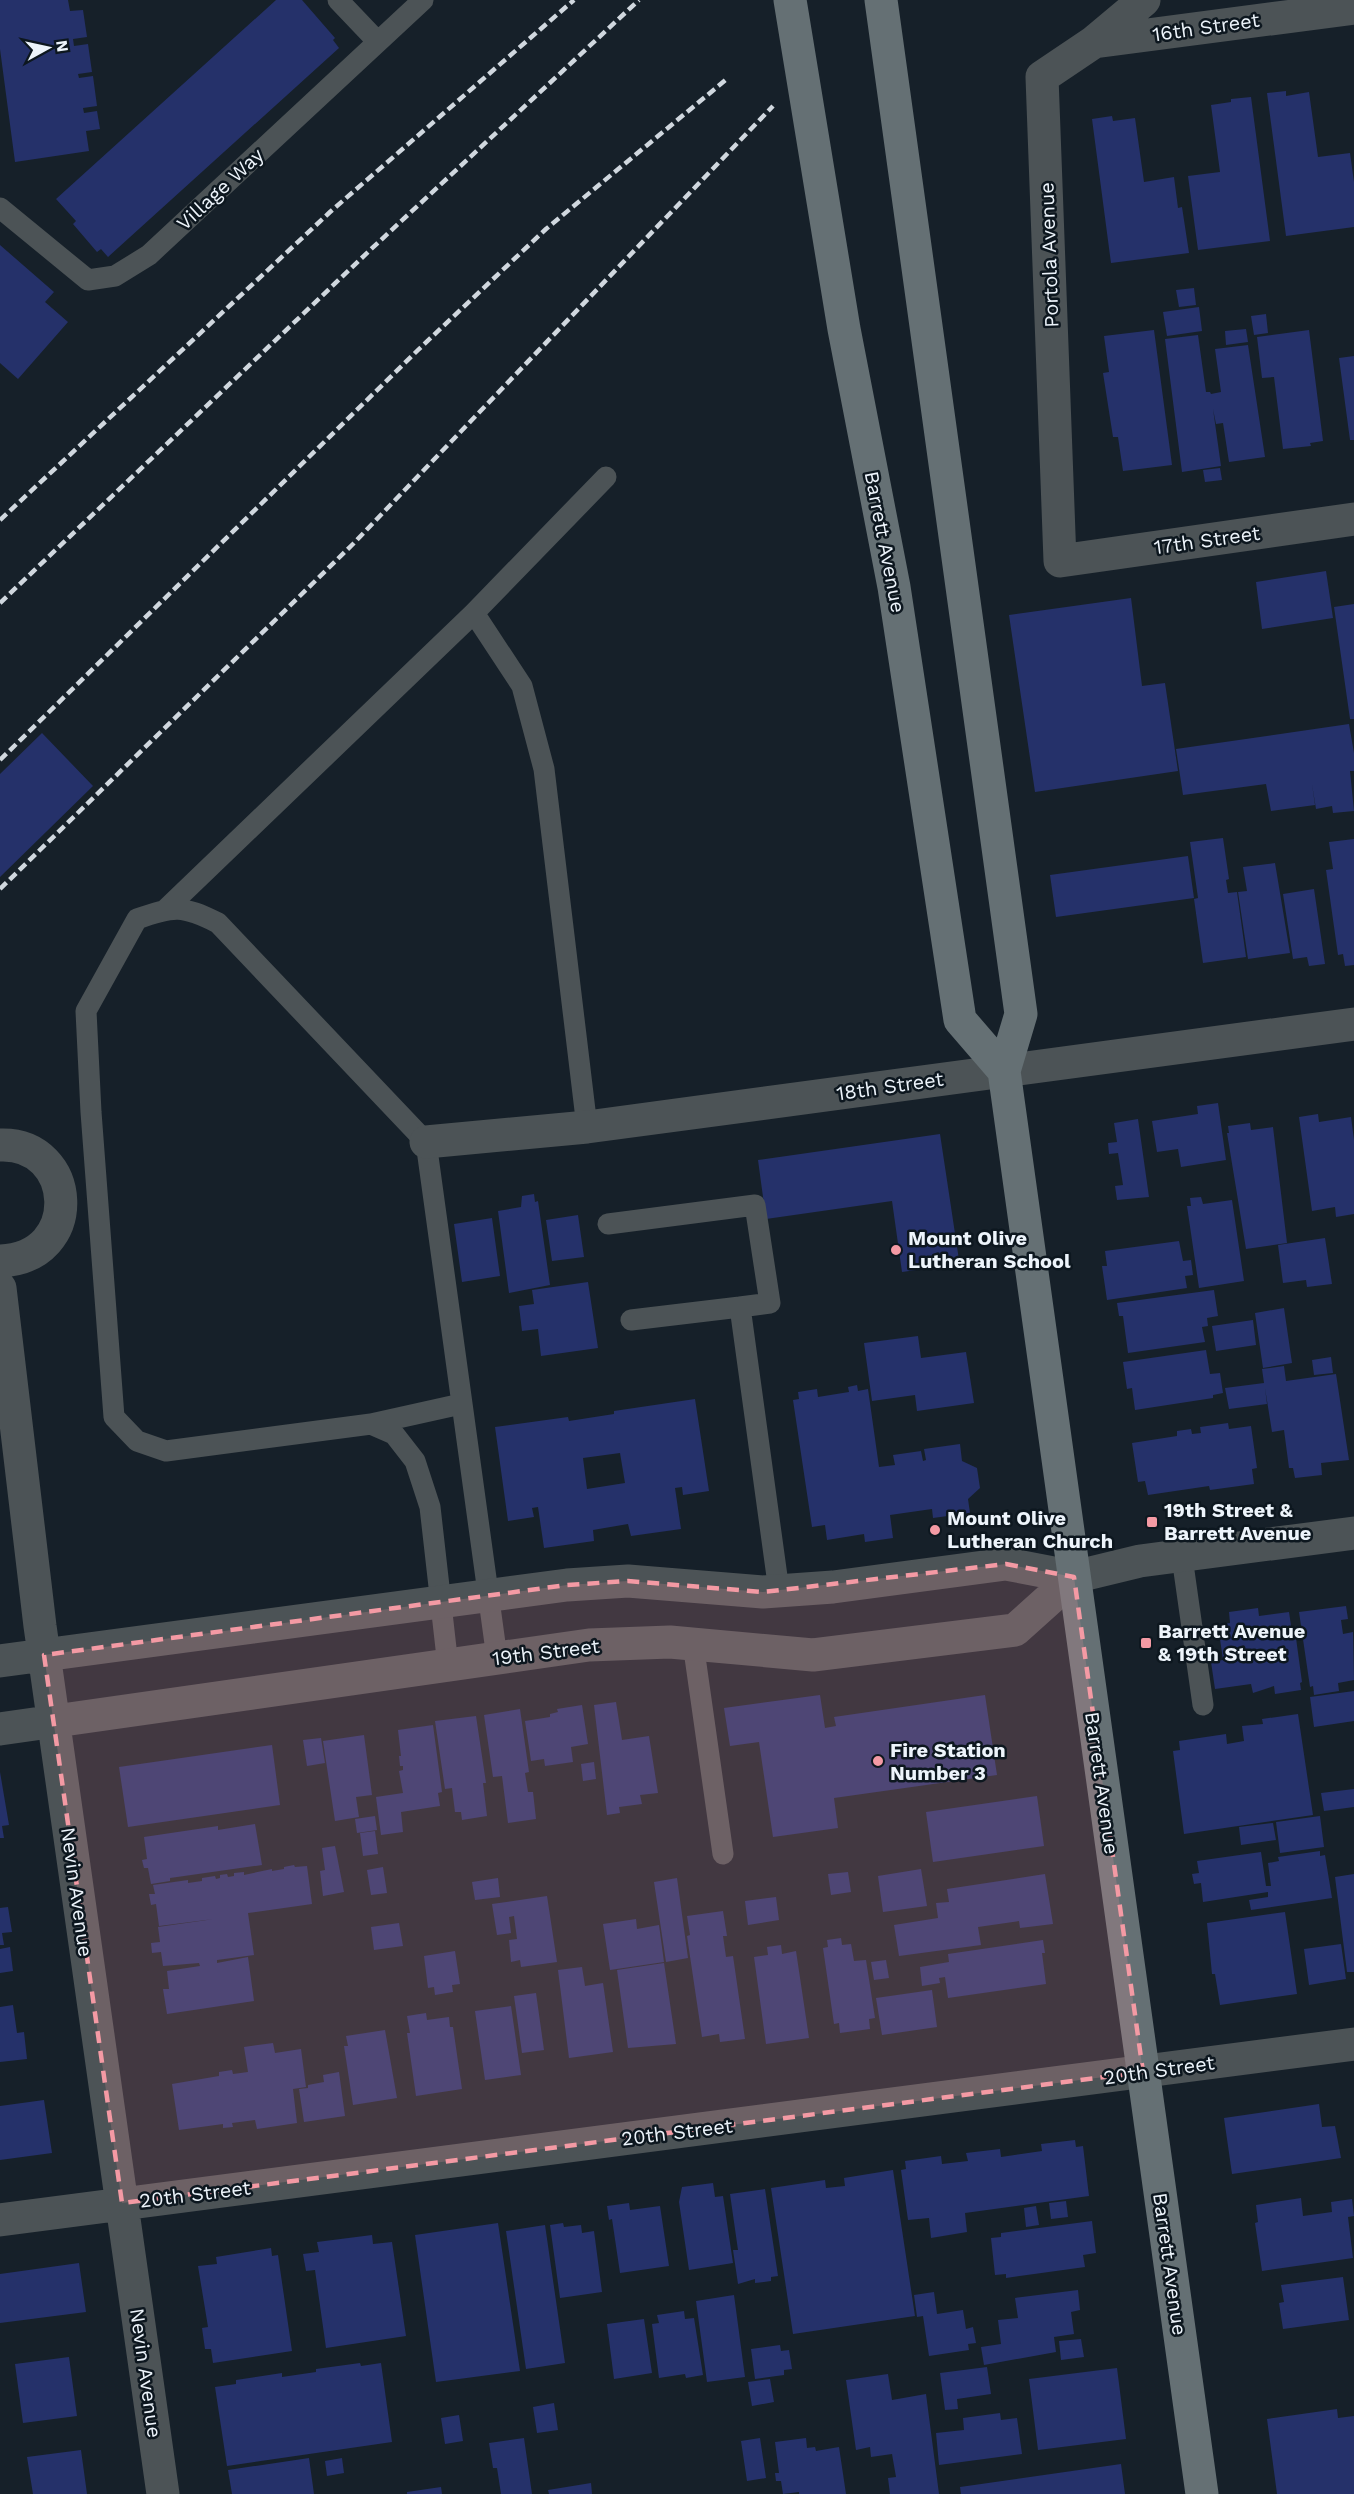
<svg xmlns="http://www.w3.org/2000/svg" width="1354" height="2494" viewBox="0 0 1354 2494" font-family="'Work Sans',sans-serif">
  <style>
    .building { fill: #25316a; fill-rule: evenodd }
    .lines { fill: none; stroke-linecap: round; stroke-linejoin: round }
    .service { stroke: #4c5356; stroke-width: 21 }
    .minor { stroke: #4c5356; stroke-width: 33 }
    .secondary { stroke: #657074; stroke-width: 33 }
    .rail { stroke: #d0d7de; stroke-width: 4.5; stroke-dasharray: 9 4.5; stroke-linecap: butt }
    .marked { fill: #f49aa4; fill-opacity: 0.2; stroke: #f49aa4; stroke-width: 4.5; stroke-dasharray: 12 8; stroke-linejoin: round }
    .poi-dot { fill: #f49aa4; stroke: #0d171f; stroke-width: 2 }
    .labels { text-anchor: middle; stroke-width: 5; stroke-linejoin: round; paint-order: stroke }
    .street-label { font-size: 20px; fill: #edf4fb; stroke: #0d171f }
    .poi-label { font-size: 20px; font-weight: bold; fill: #edf4fb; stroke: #0d171f; text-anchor: start }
  </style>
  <rect width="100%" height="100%" fill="#162029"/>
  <!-- building -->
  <path class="building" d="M0,0H68L70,11L83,10L87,37L73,39L74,46L88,44L92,72L78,74L79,78L93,76L97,106L83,108L84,113L97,111L100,129L86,131L89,151L15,162L0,49Z
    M276,0H302L335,38L333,40L339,48L108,257L101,249L97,252L73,224L76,221L56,199Z
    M1286,91V96L1309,92L1318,157L1350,153L1354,182V227L1286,236L1267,93Z
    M1251,97L1270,241L1198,250L1188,176L1220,172L1211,105L1231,102V99Z
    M1112,116L1113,121L1135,118L1144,182L1174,177L1178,208L1182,207L1189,253L1111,263L1092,119Z
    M0,245L54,292L45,302L68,322L18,379L0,363Z
    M1194,288L1196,305L1179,307L1176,290Z
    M1199,307L1202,331L1167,336L1163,312Z
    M1266,314L1268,333L1254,335L1251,316Z
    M1246,329L1248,342L1226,345L1225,331Z
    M1154,330L1172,465L1123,471L1118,437H1113L1103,373L1109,372L1104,336Z
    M1309,330L1323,441L1310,443L1311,446L1283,449L1274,377L1262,378L1257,337Z
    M1198,335L1206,392H1210L1211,394L1221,392L1215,349L1248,345L1265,457L1229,462L1223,423L1216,424L1213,409L1221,466L1182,472L1165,339Z
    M1354,356V440H1350L1339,358Z
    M1220,468L1222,480L1205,482L1203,470Z
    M1326,571L1333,618L1262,629L1256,582Z
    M1131,598L1142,686L1165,683L1178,771L1035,792L1009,615Z
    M1354,604V719H1350L1334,607Z
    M1349,724L1354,753V771H1350L1354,811L1333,813L1332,806L1316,809L1312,784L1315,805L1271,811L1266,784L1183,795L1176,749Z
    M42,733L93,786L0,877V774Z
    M1223,838L1229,879L1226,880L1228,893L1237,892L1246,957L1203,963L1194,899L1198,898L1190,842Z
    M1354,839V965L1345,966L1343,954L1338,955L1326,870L1333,869L1329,842Z
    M1188,856L1194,898L1056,917L1050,875Z
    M1275,863L1290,953L1248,959L1238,892L1247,891L1243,867Z
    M1314,889L1325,964L1309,966L1307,957L1293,959L1283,894Z
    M1218,1103L1226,1160L1181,1167L1178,1149L1157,1152L1152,1121L1198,1114L1197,1106Z
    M1318,1114L1319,1122L1351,1117L1354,1140V1214L1336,1217L1335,1207L1312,1211L1299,1117Z
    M1138,1119L1149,1197L1117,1200L1115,1186L1123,1185L1118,1153L1109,1154L1108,1143L1117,1142L1114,1123Z
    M1250,1123L1251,1130L1273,1127L1287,1243L1246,1249L1227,1133H1229L1228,1126Z
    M940,1134L959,1260L930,1264L931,1268L902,1272L892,1201L766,1219L758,1160Z
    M534,1194L535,1202L538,1201L550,1285L509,1293L498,1211L521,1207L522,1196Z
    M1201,1197L1203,1204L1232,1200L1244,1281L1199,1288L1187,1206H1191L1190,1198Z
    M578,1215L584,1257L552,1261L546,1220Z
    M492,1218L500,1276L462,1282L454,1224Z
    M1325,1238L1332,1284L1307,1287L1306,1280L1283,1283L1278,1245Z
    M1179,1241L1183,1261L1191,1260L1193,1275L1185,1276L1187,1288L1107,1300L1102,1266H1107L1105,1251Z
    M588,1282L598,1348L541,1356L538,1329L522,1331L519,1306L534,1304L532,1290Z
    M1214,1290L1218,1316L1207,1318L1208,1326L1202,1327L1205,1342L1128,1353L1123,1316H1119L1117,1303Z
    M1284,1308L1292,1363L1263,1368L1255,1313Z
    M1253,1320L1256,1345L1216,1351L1212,1326Z
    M918,1336L921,1358L966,1352L974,1403L917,1411L915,1395L872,1401L864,1343Z
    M1206,1350L1210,1374L1220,1373L1223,1393L1213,1395V1398L1135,1410L1132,1388L1127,1389L1123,1362Z
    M1331,1357L1333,1373L1314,1375L1312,1360Z
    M1284,1366L1286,1381L1336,1374L1349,1460L1321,1463L1322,1475L1295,1478L1293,1468H1289L1284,1430L1272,1432L1265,1388L1267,1404L1229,1409L1225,1388L1264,1383L1262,1369Z
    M857,1385L858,1391L868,1389L879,1467L895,1465L893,1455L921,1451L923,1461L926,1460L924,1449L960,1444L962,1461L977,1468L980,1488L968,1499L970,1513L933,1518L932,1509L890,1515L893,1538L865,1542L864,1534L827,1540L825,1525L812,1527L793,1400L799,1399L798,1392L817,1389L818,1397L849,1392L848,1387Z
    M695,1399L709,1491L683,1495L682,1487L675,1488L681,1529L631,1536L628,1524L593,1530L594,1541L544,1548L538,1507L532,1508L534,1517L508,1521L495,1427L568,1417L569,1421L614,1414V1411ZM620,1453L625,1483L587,1489L583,1458Z
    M1228,1423L1229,1429L1251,1426L1257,1468L1252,1469L1254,1484L1210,1490L1209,1486L1148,1495L1145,1481L1138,1482L1132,1443L1177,1436V1431L1191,1429L1192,1434L1201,1433L1200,1427Z
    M1346,1606L1348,1619L1341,1620L1343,1634L1353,1632L1354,1680L1338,1683L1339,1691L1314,1695L1313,1686L1310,1687L1299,1612Z
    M1258,1608L1259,1616L1289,1612L1293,1639L1296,1638L1302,1682L1300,1683L1301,1690L1275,1694L1274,1686L1253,1693L1251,1684L1215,1689L1211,1662L1223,1660L1218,1625L1230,1623L1229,1612Z
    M1354,1691V1721L1314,1727L1310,1697Z
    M820,1695L825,1728L836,1726L834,1717L985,1695L997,1775L834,1798L838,1828L773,1837L759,1742L730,1746L724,1708Z
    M616,1702L622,1740L649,1736L658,1793L640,1795L642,1804L619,1807L620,1813L607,1815L594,1705Z
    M582,1705L588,1744L571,1747L573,1762L545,1766L544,1759L531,1761L525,1721L550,1717V1714L558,1712L557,1709Z
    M520,1709L529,1772L525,1773L528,1792H533L536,1819L508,1823L502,1776L493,1777L484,1715Z
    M1298,1714L1313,1815L1184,1834L1173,1751L1180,1750L1179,1741L1226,1734L1227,1744L1244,1741L1242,1726L1263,1724L1262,1719Z
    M476,1716L486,1783H483L487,1816L462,1820L461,1812H455L452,1788L445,1789L435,1721Z
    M433,1725L442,1792L438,1793L440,1806L401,1812L403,1832L381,1835L376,1797L403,1793L399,1771L403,1770V1766H400L399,1756H401L398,1730Z
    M364,1735L372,1795L356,1797L359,1817L335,1821L323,1741Z
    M321,1738L325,1763L307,1766L303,1740Z
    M272,1745L280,1805L128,1827L119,1767Z
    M594,1762L596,1779L583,1781L581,1764Z
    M0,1772L9,1825L2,1826L4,1838H0Z
    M1354,1789V1807L1324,1811L1321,1793Z
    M1037,1796L1044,1846L933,1862L926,1812Z
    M375,1816L377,1830L357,1833L355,1819Z
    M1320,1816L1324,1847L1280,1853L1276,1822Z
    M1273,1823L1276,1840L1241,1845L1239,1827Z
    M255,1824L262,1865L170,1878V1881L151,1884L148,1868H144L142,1860L147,1859L144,1837L218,1826V1830Z
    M375,1831L378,1854L363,1856L360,1833Z
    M335,1846L344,1892L323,1896L320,1871L325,1870L322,1848Z
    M1320,1851V1856L1325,1855L1332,1898L1251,1910L1249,1900L1268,1897V1892L1203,1902L1201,1883L1194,1884L1192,1874L1199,1873L1197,1861L1261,1852L1266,1886H1271L1268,1863L1279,1861L1278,1857Z
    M294,1865L295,1867L307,1866L312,1904L248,1913L254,1955L217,1960V1963L248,1957L254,2001L167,2014L163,1989H169L167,1971L200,1966L199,1963L163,1966L161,1952L152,1953L151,1943L160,1942L158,1927L214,1919L159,1926L156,1904L151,1905L149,1894H155L153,1885L188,1880V1883L202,1881V1878L215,1876L216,1879L220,1878V1875L227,1874L228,1877L234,1876V1873L244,1872V1875L272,1869V1871L284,1869V1867Z
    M383,1867L387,1893L371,1895L367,1870Z
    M921,1869L927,1906L883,1912L878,1876Z
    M848,1872L851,1892L831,1895L828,1874Z
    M1045,1874L1053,1924L1020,1928L1019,1921L978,1927L981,1945L899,1956L894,1925L938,1918L936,1903L949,1902L947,1889Z
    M1354,1874V1972H1347L1335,1877Z
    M498,1878L500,1897L475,1900L472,1882Z
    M677,1878L688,1958L666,1962L654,1882Z
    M547,1896L557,1962L521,1967L520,1960L511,1962L509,1940L517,1939L514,1916L509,1917L511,1933L497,1935L492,1904Z
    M776,1897L779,1920L748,1925L745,1901Z
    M8,1907L12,1932L2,1933L4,1945H0V1908Z
    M723,1911L727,1936H723L726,1957L733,1956L745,2039L720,2042L719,2034L702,2037L687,1936L690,1935L687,1916Z
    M1285,1912L1297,1994L1220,2005L1215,1974H1212L1207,1923Z
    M636,1919L637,1929L659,1925L664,1962L610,1970L603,1924Z
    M399,1923L403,1946L374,1950L371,1927Z
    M841,1938L842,1945L851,1944L854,1961L866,1960L875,2018L869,2019L870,2029L840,2033L839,2023L834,2024L823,1948L828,1947L827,1940Z
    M1043,1940L1045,1953H1042L1046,1984L948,1998L945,1977L939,1978L940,1983L922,1986L920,1967L949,1962L948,1954Z
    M1341,1944L1346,1979L1309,1985L1304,1949Z
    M781,1945L782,1954L796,1951L809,2038L766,2044L754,1957L768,1955L767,1947Z
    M10,1947L13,1971L0,1973V1949Z
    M455,1951L460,1984L452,1985L453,1992L435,1995L434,1987L428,1988L424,1956Z
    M886,1960L889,1978L874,1980L871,1962Z
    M664,1963L676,2044L628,2048L617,1970Z
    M582,1967L585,1986L603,1983L613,2052L569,2058L558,1970Z
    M932,1990L937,2027L882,2035L876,1998Z
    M536,1993L544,2050L522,2053L514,1996Z
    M13,2005L17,2033L24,2032L27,2059L0,2062V2007Z
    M511,2006L521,2075L485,2080L475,2011Z
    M426,2013L427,2020L449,2017L450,2027H453L462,2089L416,2096L407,2033H410L407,2016Z
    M385,2030L397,2098L353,2105L344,2046H348L346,2036Z
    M273,2043L275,2053L301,2049L306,2087L293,2089L297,2123L257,2129L255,2120L232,2123L233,2127L223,2128V2124L179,2130L172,2084L219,2076V2072L232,2070L233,2074L248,2072L244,2047Z
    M339,2072L345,2116L304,2122L299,2089L308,2088V2085L324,2082L323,2075Z
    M44,2100L52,2153L0,2160V2106Z
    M1319,2104L1322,2127L1335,2126L1341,2158L1232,2174L1224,2118Z
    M1075,2140L1076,2147L1083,2146L1089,2196L965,2213L967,2232L931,2238L929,2218L908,2220L901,2170L906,2169L905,2161L941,2156L942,2164L968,2161L966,2153L1000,2149L1001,2157L1042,2151L1041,2144Z
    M893,2170L915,2316L793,2334L771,2188L825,2180L826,2188L845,2186L844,2178Z
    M713,2183L715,2197L723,2196L733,2263L689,2270L679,2202L682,2187Z
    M765,2189L778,2276L771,2277V2281L755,2283V2279L738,2284L733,2250H738L730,2194Z
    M1301,2198L1303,2216L1332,2212L1331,2202L1352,2199L1354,2216L1348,2217L1353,2258L1262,2271L1255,2223L1258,2222L1256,2205Z
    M1066,2201L1068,2217L1051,2219L1049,2203Z
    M629,2203L630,2210L660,2206L669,2266L620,2273L612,2219L609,2220L607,2206Z
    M1036,2206L1039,2225L1026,2227L1024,2208Z
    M1092,2221L1096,2253L1083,2255L1085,2267L1006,2278V2274L995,2275L991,2238L1001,2237V2233Z
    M498,2223L520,2371L436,2382L415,2235Z
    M563,2223L564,2227L581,2225L582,2233L594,2231L602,2292L560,2298L550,2225Z
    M545,2225L565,2363L526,2369L506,2231Z
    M372,2235L373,2244L392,2242L406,2336L326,2348L315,2270L306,2271L303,2254L319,2252L317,2242Z
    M271,2248L272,2256L278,2255L292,2351L213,2363L211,2349H205L202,2328L208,2327L198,2266L217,2264L216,2257Z
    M79,2263L86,2312L0,2323V2274Z
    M1343,2277L1349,2320L1283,2329L1279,2303L1284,2302L1281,2285Z
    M1078,2290L1080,2310L1071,2312L1074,2334L1054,2337L1056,2352L984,2365L981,2347L1001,2344L998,2320L1018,2318L1015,2298Z
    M934,2292L937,2314L963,2310L966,2329L973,2327L976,2343L968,2344L969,2350L929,2356L923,2316L917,2317L914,2295Z
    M734,2295L745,2377L707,2382L696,2301Z
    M684,2311L685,2319L694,2318L703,2375L686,2378L685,2374L659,2378L652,2324L659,2323L657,2315Z
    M644,2319L652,2373L614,2379L607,2324Z
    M1081,2339L1084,2357L1061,2360L1059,2341Z
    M780,2345L781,2351L789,2350L792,2369L784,2370V2375L755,2379L751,2349Z
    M69,2357L77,2416L23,2423L15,2364Z
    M360,2363L361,2366L381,2363L392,2442L227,2466L215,2387L236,2384V2380L282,2373V2377L316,2372V2369Z
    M987,2367L991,2394L957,2399L958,2409L945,2410L940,2373Z
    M1117,2368L1126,2439L1038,2450L1029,2379Z
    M888,2374L892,2400L926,2394L939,2494H890L888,2478L896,2477L892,2454L871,2457L870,2447L856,2450L846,2380Z
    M770,2379L774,2402L752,2406L748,2382Z
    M554,2403L558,2430L537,2433L533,2407Z
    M1337,2409L1338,2418L1354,2416V2494H1277L1267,2419Z
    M1000,2413L1001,2420L1017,2418L1022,2454L939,2465L936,2433L964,2430L963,2418Z
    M459,2415L463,2441L445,2444L441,2418Z
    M524,2438L532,2494H501L497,2468H493L489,2443Z
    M760,2438L766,2478L747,2481L741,2441Z
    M806,2438L807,2448L815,2447L816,2451L839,2447L846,2494H799V2492L783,2494L781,2481H776L775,2473H779L775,2442Z
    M81,2450L87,2494H33L27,2457Z
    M309,2458L314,2494H232L228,2470Z
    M342,2458L344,2473L327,2476L325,2461Z
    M1121,2464L1125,2494H961L960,2487Z
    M591,2483L592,2494H549L548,2490Z
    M441,2487L442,2494H407V2492Z"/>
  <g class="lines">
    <!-- service -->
    <path class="service" d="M338,0L378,42
      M0,208L88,280L115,276L149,255L423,0
      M474,613L606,477
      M165,910L474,613L522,686L544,769L587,1127
      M608,1224L755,1205L770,1303L740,1307
      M631,1320L740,1307L779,1591
      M371,1424L461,1404
      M1182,1557L1203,1705
      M693,1643L723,1854
      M448,1666L430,1507L415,1461L394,1434L371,1424L166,1451L137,1441L114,1417L91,1112L86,1011L137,919C174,906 182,905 218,923L426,1142L497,1658"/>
    <!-- minor -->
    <path class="minor" d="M1144,0L1094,42L1042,77L1060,561L1354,519
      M1094,42L1354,8
      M426,1142L587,1127L1354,1024
      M0,1145C77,1142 85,1258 0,1261
      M0,1288L40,1626L163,2494
      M0,1661L567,1585L628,1581L763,1592L833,1587L1006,1564L1074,1577L1140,1561L1354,1533
      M0,1729L589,1645L670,1642L813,1655L1015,1630L1074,1577
      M0,2220L1354,2044"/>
    <!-- secondary -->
    <path class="secondary" d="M790,0L844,329L894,587L960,1020L1004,1071
      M881,0L1021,1014L1004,1071L1202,2494"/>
    <!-- rail -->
    <path class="rail" d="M0,520L330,212L574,0
      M0,603L368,252L639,0
      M0,760L418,350L546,229L728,78
      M0,889L353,544L773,106"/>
  </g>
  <!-- marked area -->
  <path class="marked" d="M1006,1564L1074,1577L1143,2072L122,2203L44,1655L567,1585L628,1581L763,1592Z"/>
  <!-- markers -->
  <g class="poi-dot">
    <circle cx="896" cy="1250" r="6"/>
    <rect x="1146" y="1516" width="12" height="12" rx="3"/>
    <circle cx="935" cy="1530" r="6"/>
    <rect x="1140" y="1637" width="12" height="12" rx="3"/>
    <circle cx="878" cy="1761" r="6"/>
  </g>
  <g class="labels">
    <!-- street labels -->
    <g class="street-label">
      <text transform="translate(1206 27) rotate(-8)" y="7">16th Street</text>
      <text transform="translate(220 189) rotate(-43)" y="7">Village Way</text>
      <text transform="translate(1049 255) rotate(-92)" y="7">Portola Avenue</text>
      <text transform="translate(1207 540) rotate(-8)" y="7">17th Street</text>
      <text transform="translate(885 542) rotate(79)" y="7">Barrett Avenue</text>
      <text transform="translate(890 1086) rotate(-8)" y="7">18th Street</text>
      <text transform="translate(546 1652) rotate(-7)" y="7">19th Street</text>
      <text transform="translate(1102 1783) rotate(82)" y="7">Barrett Avenue</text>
      <text transform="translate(77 1892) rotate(82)" y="7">Nevin Avenue</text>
      <text transform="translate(1159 2070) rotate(-8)" y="7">20th Street</text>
      <text transform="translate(677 2132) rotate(-7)" y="7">20th Street</text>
      <text transform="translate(195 2194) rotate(-7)" y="7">20th Street</text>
      <text transform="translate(1170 2264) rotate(82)" y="7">Barrett Avenue</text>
      <text transform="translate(146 2373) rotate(82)" y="7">Nevin Avenue</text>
    </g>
    <!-- poi labels -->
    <g class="poi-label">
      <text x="908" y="1245">Mount Olive<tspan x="908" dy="23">Lutheran School</tspan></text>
      <text x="1164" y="1517">19th Street &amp;<tspan x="1164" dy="23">Barrett Avenue</tspan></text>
      <text x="947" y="1525">Mount Olive<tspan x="947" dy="23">Lutheran Church</tspan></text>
      <text x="1158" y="1638">Barrett Avenue<tspan x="1158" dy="23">&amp; 19th Street</tspan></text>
      <text x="890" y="1757">Fire Station<tspan x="890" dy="23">Number 3</tspan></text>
    </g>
  </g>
  <!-- north arrow -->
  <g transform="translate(48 48) rotate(82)" stroke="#0d171f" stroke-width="4.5" paint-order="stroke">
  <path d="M0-4.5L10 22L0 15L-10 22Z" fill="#edf4fb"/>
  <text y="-9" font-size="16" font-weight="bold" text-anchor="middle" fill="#edf4fb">N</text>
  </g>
</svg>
